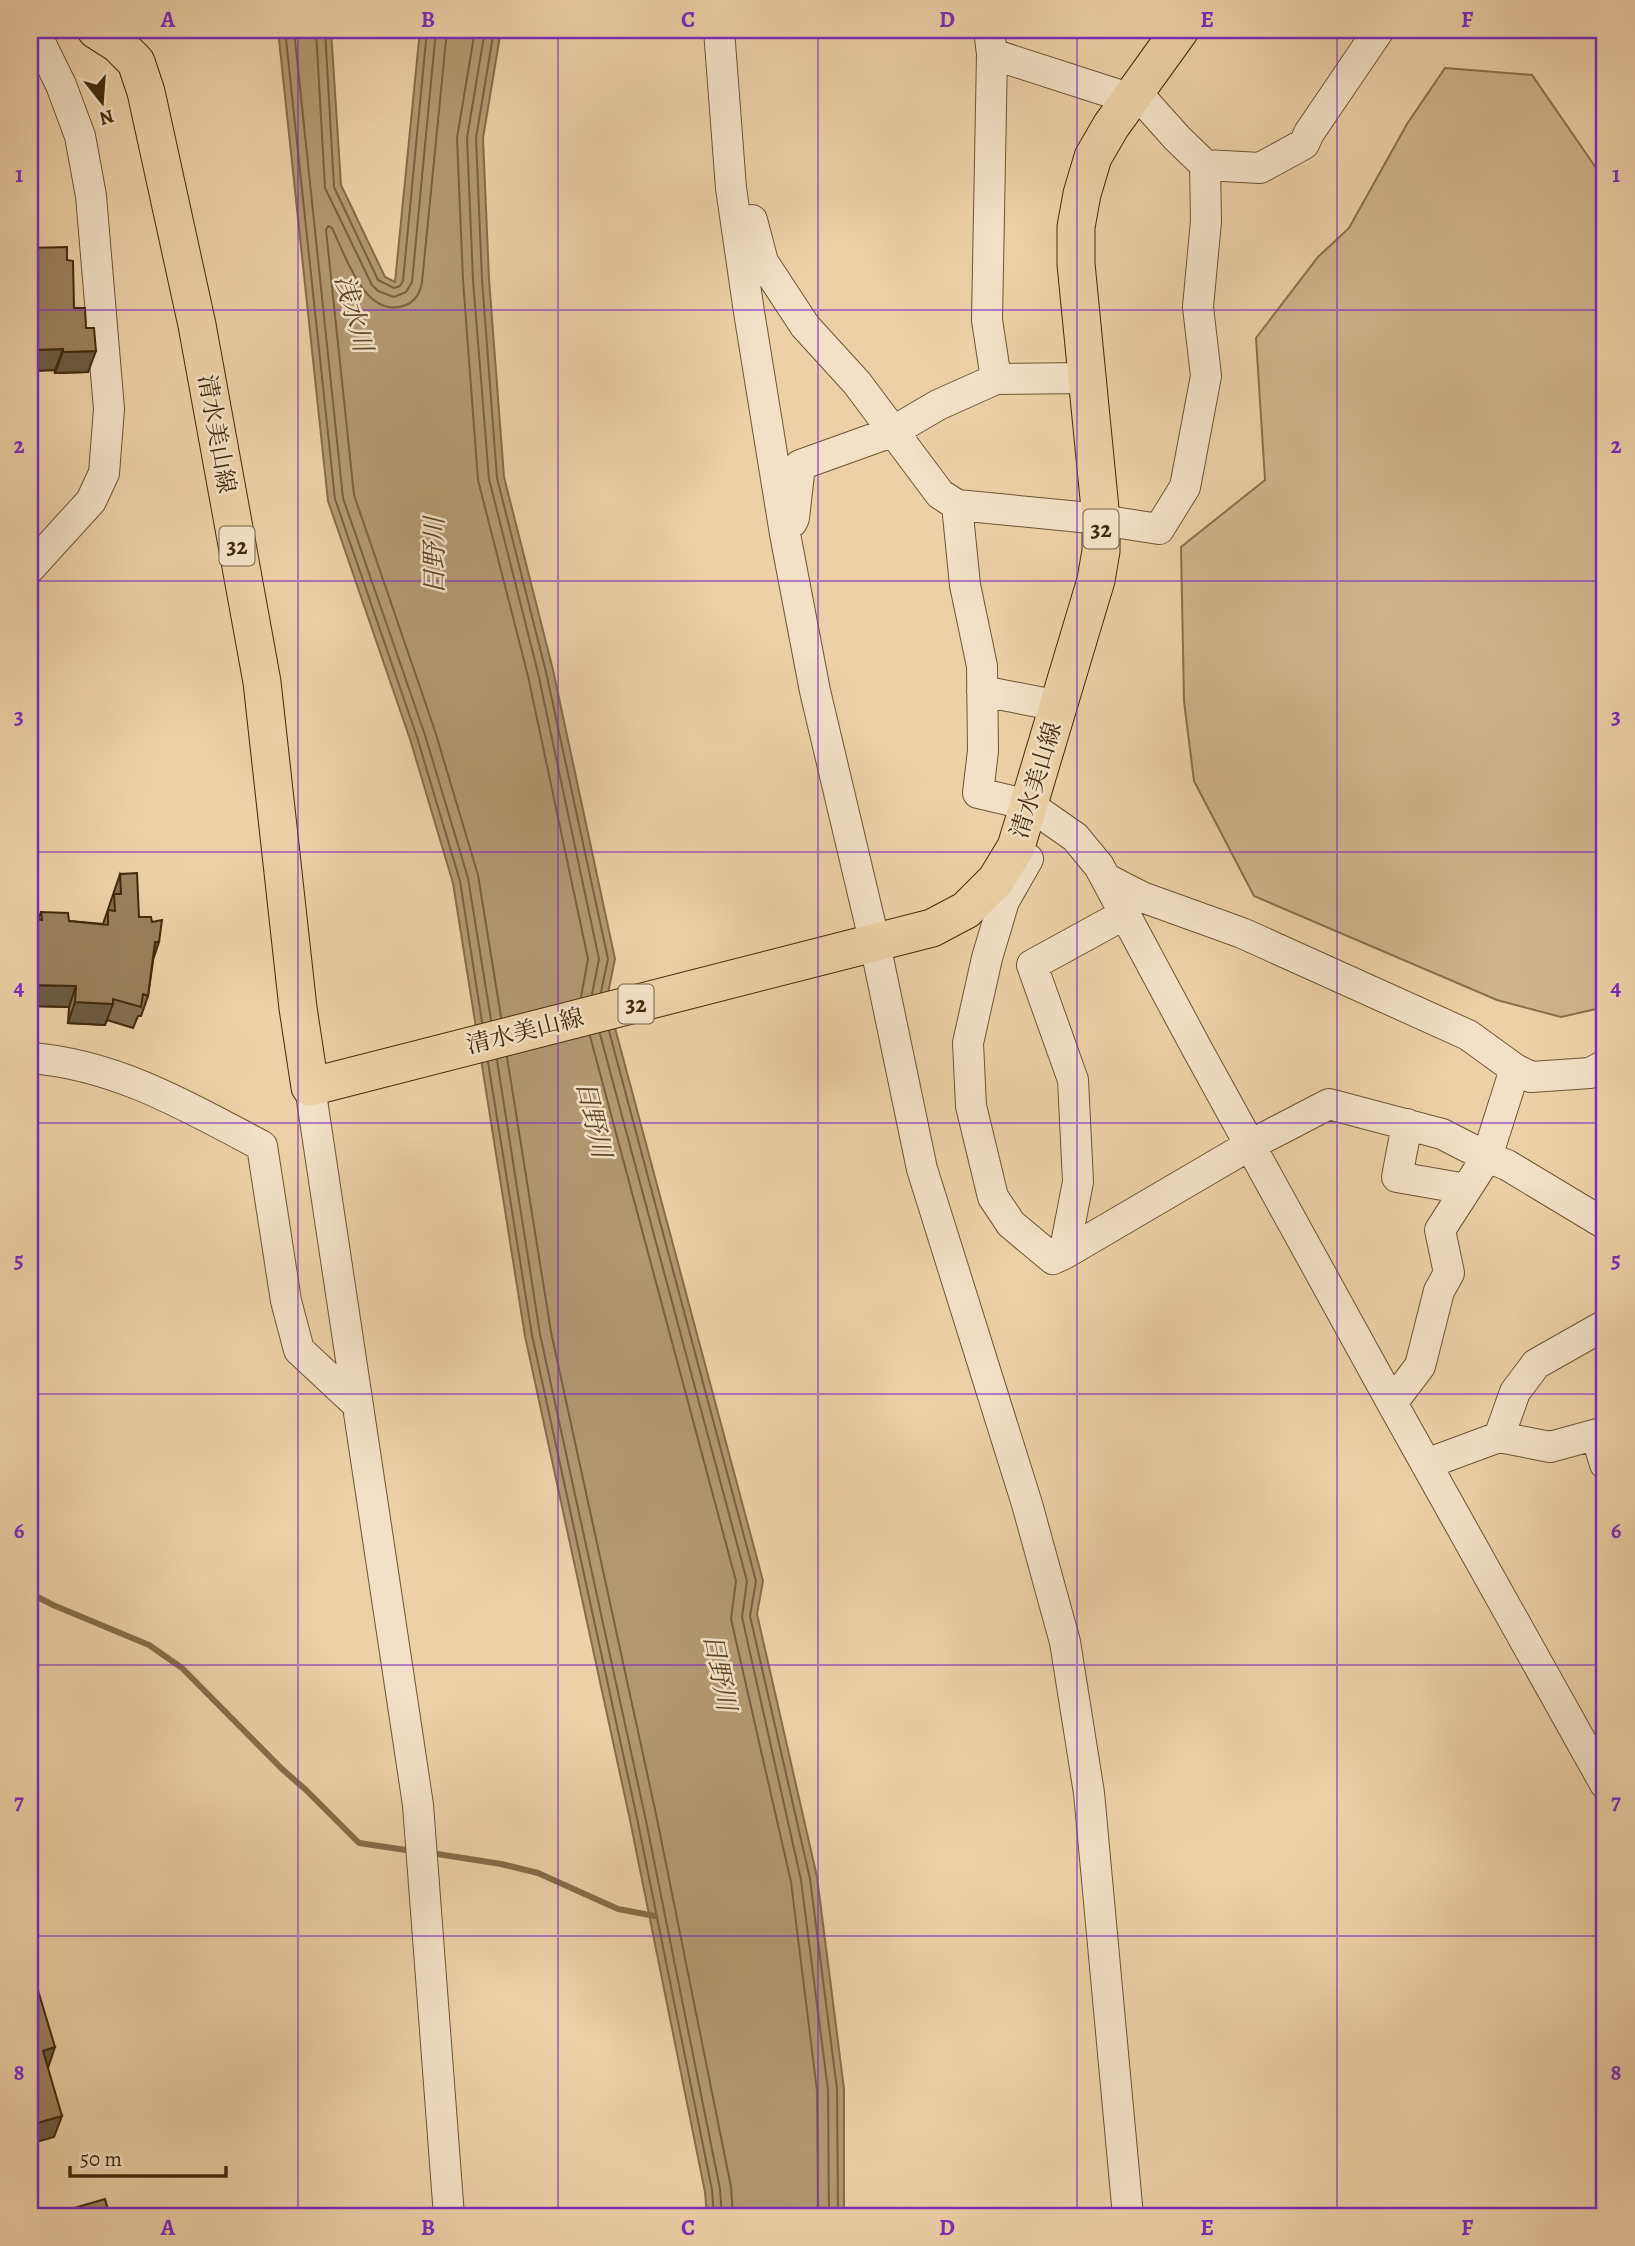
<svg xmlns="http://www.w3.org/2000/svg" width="1635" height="2246" viewBox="0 0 1635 2246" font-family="Alegreya,'Noto Serif JP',serif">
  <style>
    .green { fill: #d0b48d; stroke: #896f4c; stroke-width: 2 }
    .water { fill: #b39872; stroke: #866c49; stroke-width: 2 }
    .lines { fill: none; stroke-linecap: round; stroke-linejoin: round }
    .shore { stroke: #7a613f; stroke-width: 2 }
    .stream { stroke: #866c49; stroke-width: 6 }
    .minor-casing { stroke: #6d5433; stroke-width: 32 }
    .major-casing { stroke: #422a0c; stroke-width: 39 }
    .minor { stroke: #f3e0c6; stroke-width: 30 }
    .major { stroke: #edd0a7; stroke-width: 37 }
    .wall { fill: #856e50; stroke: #422a0c; stroke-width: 2 }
    .shaded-wall { fill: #6c5a41; stroke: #422a0c; stroke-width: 2 }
    .building { fill: #9b805d; stroke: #422a0c; stroke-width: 2 }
    .grid { fill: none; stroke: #7b2cbf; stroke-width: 2; stroke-opacity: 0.55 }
    .labels { text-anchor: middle; stroke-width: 5; stroke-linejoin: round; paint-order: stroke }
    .shield { fill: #f3e0c6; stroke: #776144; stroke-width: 2 }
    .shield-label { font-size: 23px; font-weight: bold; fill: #422a0c }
    .street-label { font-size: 24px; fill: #422a0c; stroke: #f3e0c6 }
    .water-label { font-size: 26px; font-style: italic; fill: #5e4626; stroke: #f3e0c6 }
    .neatline { fill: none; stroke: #7b2cbf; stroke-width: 2.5 }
    .grid-label { font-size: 23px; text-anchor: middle; font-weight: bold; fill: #7b2cbf }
  </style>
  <rect width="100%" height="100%" fill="#edd0a7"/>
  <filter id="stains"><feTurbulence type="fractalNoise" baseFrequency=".00286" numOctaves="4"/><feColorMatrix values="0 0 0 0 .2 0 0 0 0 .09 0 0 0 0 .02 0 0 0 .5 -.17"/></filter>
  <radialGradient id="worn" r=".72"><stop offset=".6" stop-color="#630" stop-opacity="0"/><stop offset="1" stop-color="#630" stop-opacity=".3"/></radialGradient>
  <!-- green -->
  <path class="green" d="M1445,68L1532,75L1605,181V1007L1561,1017L1497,1000L1254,896L1194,781L1184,701L1181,547L1265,480L1256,338L1318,257L1349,228L1407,124Z"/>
  <!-- water -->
  <path class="water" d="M278,30H331L341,185L385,277L395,282L420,30H501L483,138L489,279L504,477L553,670L615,959L607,998L763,1581L757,1614L817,1877L844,2089V2216H707L705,2192L630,1820L525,1336L453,883L410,739L328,501Z"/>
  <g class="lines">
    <!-- shore -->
    <path class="shore" d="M285,30L335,499L417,737L460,881L482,1022
      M294,30L343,498L425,735L468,878L491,1020
      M316,30L325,188L372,285L378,291L394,297L406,292L412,282L436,30
      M325,30L334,187L378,280L394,288L400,286L403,281L427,30
      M447,30L422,282C420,294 414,303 403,306C364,318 345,254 332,228L328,226L326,230L354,495L435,731L478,875L501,1017
      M475,30L457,138L463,280L478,480L528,676L588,959L581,997
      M485,30L467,138L473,280L489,479L538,673L599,959L592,994
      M494,30L476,138L482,279L497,478L546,672L608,959L601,992
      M609,1031L756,1581L750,1616L810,1879L837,2089L838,2216
      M600,1034L747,1581L742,1617L801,1880L828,2090L829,2216
      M590,1036L736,1581L731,1619L791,1882L817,2091L818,2216
      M507,1057L551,1332L656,1814L731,2187L733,2216
      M497,1060L540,1334L645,1816L720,2189L722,2216
      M488,1062L532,1335L637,1818L712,2190L714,2216"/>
    <!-- stream -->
    <path class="stream" d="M30,1593L53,1605L149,1645L182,1668L282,1769L306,1790L359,1843L413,1851
      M431,1853L501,1864L538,1873L618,1909L655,1916"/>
    <defs>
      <path id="minor" d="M719,30L731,188L749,312L785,534L815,691L875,944L922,1169L1027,1504L1065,1642L1089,1793L1128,2216
        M989,30L992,54L1116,94L1128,102
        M1135,91L1177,138L1205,165L1260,168L1304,144L1309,133L1379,30
        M752,220L763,262L805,326L857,383L940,494L957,505L1101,519
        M996,379L1087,378
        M957,505L965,585L982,666L983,751L978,793L1029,805L1075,837L1099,866L1196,1047L1392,1403L1605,1784
        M1107,521L1159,529L1185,487L1206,376L1198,307L1206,221L1205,165
        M792,522L794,518L800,465L892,432L938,405L996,379L987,320L992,54
        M30,568L91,501L104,473L109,409L91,196L80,136L61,85L34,30
        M982,691L1059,706
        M1028,859L1004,901L987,958L968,1043L971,1106L993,1197L1011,1224L1053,1259L1064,1254
        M1107,879L1142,897L1242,933L1468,1035L1515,1069L1531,1077L1590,1073L1605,1065
        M1125,914L1032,965L1073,1080L1078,1182L1064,1254L1250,1145L1329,1104L1442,1134L1487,1157L1515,1069
        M30,1058C115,1064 189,1107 262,1146L286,1301L299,1350L358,1405
        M310,1087L418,1805L449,2216
        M1407,1124L1397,1177L1466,1189
        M1392,1403L1420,1366L1439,1291L1449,1273L1440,1230L1487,1157L1507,1165L1605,1224
        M1596,1435L1605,1464
        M1499,1437L1515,1392L1536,1364L1605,1325
        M1426,1464L1499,1437L1550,1447L1605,1432"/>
      <path id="major" d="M96,30L118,44L136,62L146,92L197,325L262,682L298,1008L310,1087L932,928L966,910L996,880L1016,847L1096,580L1101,551V519L1076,264V227L1082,194L1093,157L1111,126L1180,30"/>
    </defs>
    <!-- minor casing -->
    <use href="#minor" class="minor-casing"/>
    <!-- major casing -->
    <use href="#major" class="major-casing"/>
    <!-- minor -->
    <use href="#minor" class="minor"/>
    <!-- major -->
    <use href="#major" class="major"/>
  </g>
  <!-- wall -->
  <path class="wall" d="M30,248L67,260L74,308L88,372L55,373V370L30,371Z
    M120,874L139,917L153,961L148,996L141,1016H138L133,1028L107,1020L105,1025L68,1023L69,1007L30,1006V918L38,919L41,912L69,921L103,924Z"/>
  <!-- shaded-wall -->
  <path class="shaded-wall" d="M63,349L55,370L30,371V358L33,350Z
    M96,351L88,372L55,373L63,352Z
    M155,942H159L152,963Z
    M30,985L76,986L69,1007L30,1006Z
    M75,1002L113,1004L105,1025L68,1023Z
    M55,2047L48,2068L43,2051Z
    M62,2116L54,2137L30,2144V2125Z"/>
  <!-- building -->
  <path class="building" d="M67,247V260L73,261L74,308H85L86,328H94L96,351L63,352V349L33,350L30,297V248Z
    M137,873L139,917H151L152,922L162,920L159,942H155L148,996L143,994L141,1007L113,999V1004L75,1002L76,986L30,985V918L42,920L41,912L68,913L69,921L108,925V910L115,911L114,894H121L120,874Z
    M34,1977L55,2047L43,2051L62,2116L30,2125V1978Z
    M105,2199L110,2216H47Z"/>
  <!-- grid -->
  <path class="grid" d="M298,30V2216M558,30V2216M818,30V2216M1077,30V2216M1337,30V2216M30,310H1605M30,581H1605M30,852H1605M30,1123H1605M30,1394H1605M30,1665H1605M30,1936H1605"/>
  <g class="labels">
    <!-- shield labels -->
    <g class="shield">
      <rect x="1083.5" y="509.5" width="35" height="39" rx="5"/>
      <rect x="219.5" y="526.5" width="35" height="39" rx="5"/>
      <rect x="618.5" y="984.5" width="35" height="39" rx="5"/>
    </g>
    <g class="shield-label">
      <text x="1101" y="537">32</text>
      <text x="237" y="554">32</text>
      <text x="636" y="1012">32</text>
    </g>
    <!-- street labels -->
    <g class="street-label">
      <text transform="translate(217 434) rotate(80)" y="8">清水美山線</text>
      <text transform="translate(1036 780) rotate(-73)" y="8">清水美山線</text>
      <text transform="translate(525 1031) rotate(-14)" y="8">清水美山線</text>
    </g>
    <!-- water labels -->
    <g class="water-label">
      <text transform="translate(354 313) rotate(75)" y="9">浅水川</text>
      <text transform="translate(434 556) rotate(-90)" y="9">日野川</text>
      <text transform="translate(594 1119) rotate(77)" y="9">日野川</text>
      <text transform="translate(720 1672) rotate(79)" y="9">日野川</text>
    </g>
  </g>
  <!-- margin -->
  <rect width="1635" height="2246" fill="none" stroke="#edd0a7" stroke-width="77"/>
  <!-- north arrow -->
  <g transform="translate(102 102) rotate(163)" stroke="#f3e0c6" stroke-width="5" paint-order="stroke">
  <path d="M0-5L12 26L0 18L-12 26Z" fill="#422a0c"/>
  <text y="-10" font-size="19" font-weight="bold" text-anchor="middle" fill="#422a0c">N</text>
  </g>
  <!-- scale -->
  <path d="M70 2166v10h156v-10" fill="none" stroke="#422a0c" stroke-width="3.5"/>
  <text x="80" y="2166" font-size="21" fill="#422a0c" stroke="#f3e0c6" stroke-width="5" paint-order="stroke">50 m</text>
  <rect x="38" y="38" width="1558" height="2170" class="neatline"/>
  <g class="grid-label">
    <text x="168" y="27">A</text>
    <text x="428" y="27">B</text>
    <text x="688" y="27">C</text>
    <text x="947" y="27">D</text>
    <text x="1207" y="27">E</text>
    <text x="1467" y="27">F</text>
    <text x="19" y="182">1</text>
    <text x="1616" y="182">1</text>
    <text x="19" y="453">2</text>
    <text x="1616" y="453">2</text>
    <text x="19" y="724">3</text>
    <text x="1616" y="724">3</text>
    <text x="19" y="995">4</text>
    <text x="1616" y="995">4</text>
    <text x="19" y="1267">5</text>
    <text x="1616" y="1267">5</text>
    <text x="19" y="1538">6</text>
    <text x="1616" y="1538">6</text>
    <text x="19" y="1809">7</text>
    <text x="1616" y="1809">7</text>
    <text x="19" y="2080">8</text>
    <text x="1616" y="2080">8</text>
    <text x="168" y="2235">A</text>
    <text x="428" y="2235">B</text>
    <text x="688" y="2235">C</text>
    <text x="947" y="2235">D</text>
    <text x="1207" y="2235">E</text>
    <text x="1467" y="2235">F</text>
  </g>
  <rect width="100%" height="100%" filter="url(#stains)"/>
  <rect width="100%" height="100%" fill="url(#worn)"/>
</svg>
